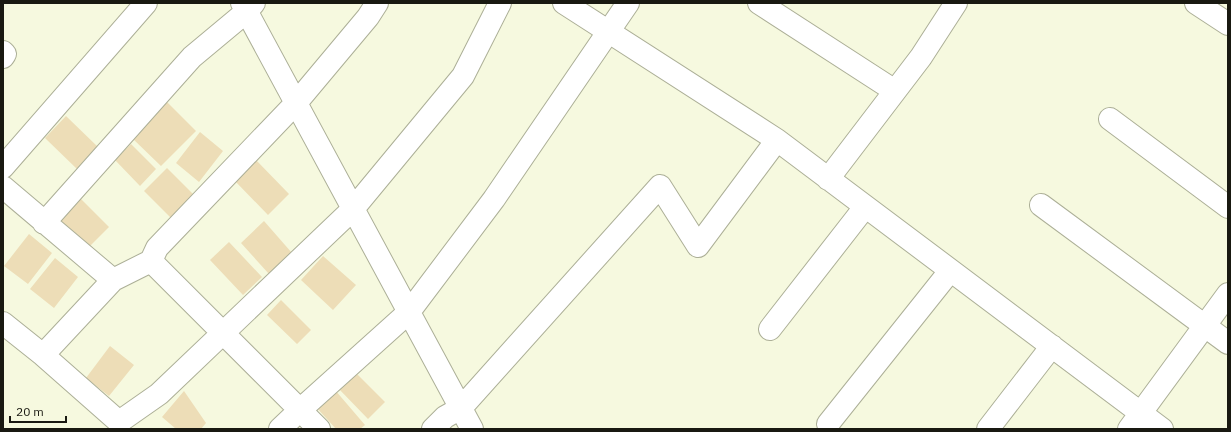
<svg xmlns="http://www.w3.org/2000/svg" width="1231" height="432" viewBox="0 0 1231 432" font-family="'IBM Plex Sans',sans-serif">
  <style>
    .building { fill: #edddb7 }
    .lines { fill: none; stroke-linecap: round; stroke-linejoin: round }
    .street-casing { stroke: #acaf97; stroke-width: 24 }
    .secondary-casing { stroke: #acaf97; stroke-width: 24 }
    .street { stroke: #fff; stroke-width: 22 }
    .secondary { stroke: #fff; stroke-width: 22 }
  </style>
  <rect width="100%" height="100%" fill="#f6f9df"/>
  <!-- building -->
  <path class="building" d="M167,102L196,131L161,166L132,138Z
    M66,116L99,148L78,170L45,138Z
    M200,132L223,151L199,182L176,163Z
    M131,144L156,169L140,186L115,160Z
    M256,160L289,194L268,215L234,180Z
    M167,168L196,197L173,220L144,191Z
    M79,197L109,227L88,248L58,218Z
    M264,221L292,253L269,274L241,243Z
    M29,234L52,253L28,284L4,266Z
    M229,242L262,277L243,295L210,260Z
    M323,256L356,285L333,310L301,280Z
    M55,258L78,277L54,308L30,289Z
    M281,300L311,330L297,344L267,315Z
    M110,346L134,365L109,396L86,378Z
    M355,372L385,402L368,419L338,388Z
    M335,390L365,425L360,429H336L316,407Z
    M184,391L206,423L201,429H176L162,417Z"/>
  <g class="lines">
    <defs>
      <path id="street" d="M242,3L472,429
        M564,3L777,140L1162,429
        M759,3L895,91
        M3,52L5,54L3,57
        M1110,119L1228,207
        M3,167L146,3
        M828,179L921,57L956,3
        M3,187L113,280L43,355
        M1041,205L1228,343
        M44,223L192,57L246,12L254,3
        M151,261L319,429
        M113,280L151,261L157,248L296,103L368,17L377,3
        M3,323L43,355L119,422L159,394L353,209L463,76L500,3
        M770,329L865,207
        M828,424L950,271
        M280,429L300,410L409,312L494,199L628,3
        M433,429L445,417L461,408L660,186L698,246L777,140
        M988,429L1052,346
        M1129,429L1228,294"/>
      <path id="secondary" d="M1196,3L1228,24"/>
    </defs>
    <!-- street casing -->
    <use href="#street" class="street-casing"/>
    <!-- secondary casing -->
    <use href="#secondary" class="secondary-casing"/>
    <!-- street -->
    <use href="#street" class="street"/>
    <!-- secondary -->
    <use href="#secondary" class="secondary"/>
  </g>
  <!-- border -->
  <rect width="1231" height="432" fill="none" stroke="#191911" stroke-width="8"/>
  <!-- scale -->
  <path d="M10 416v6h56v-6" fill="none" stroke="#191911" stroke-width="2"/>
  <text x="16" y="416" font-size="12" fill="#191911" stroke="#f6f9df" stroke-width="3" paint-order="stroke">20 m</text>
</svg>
